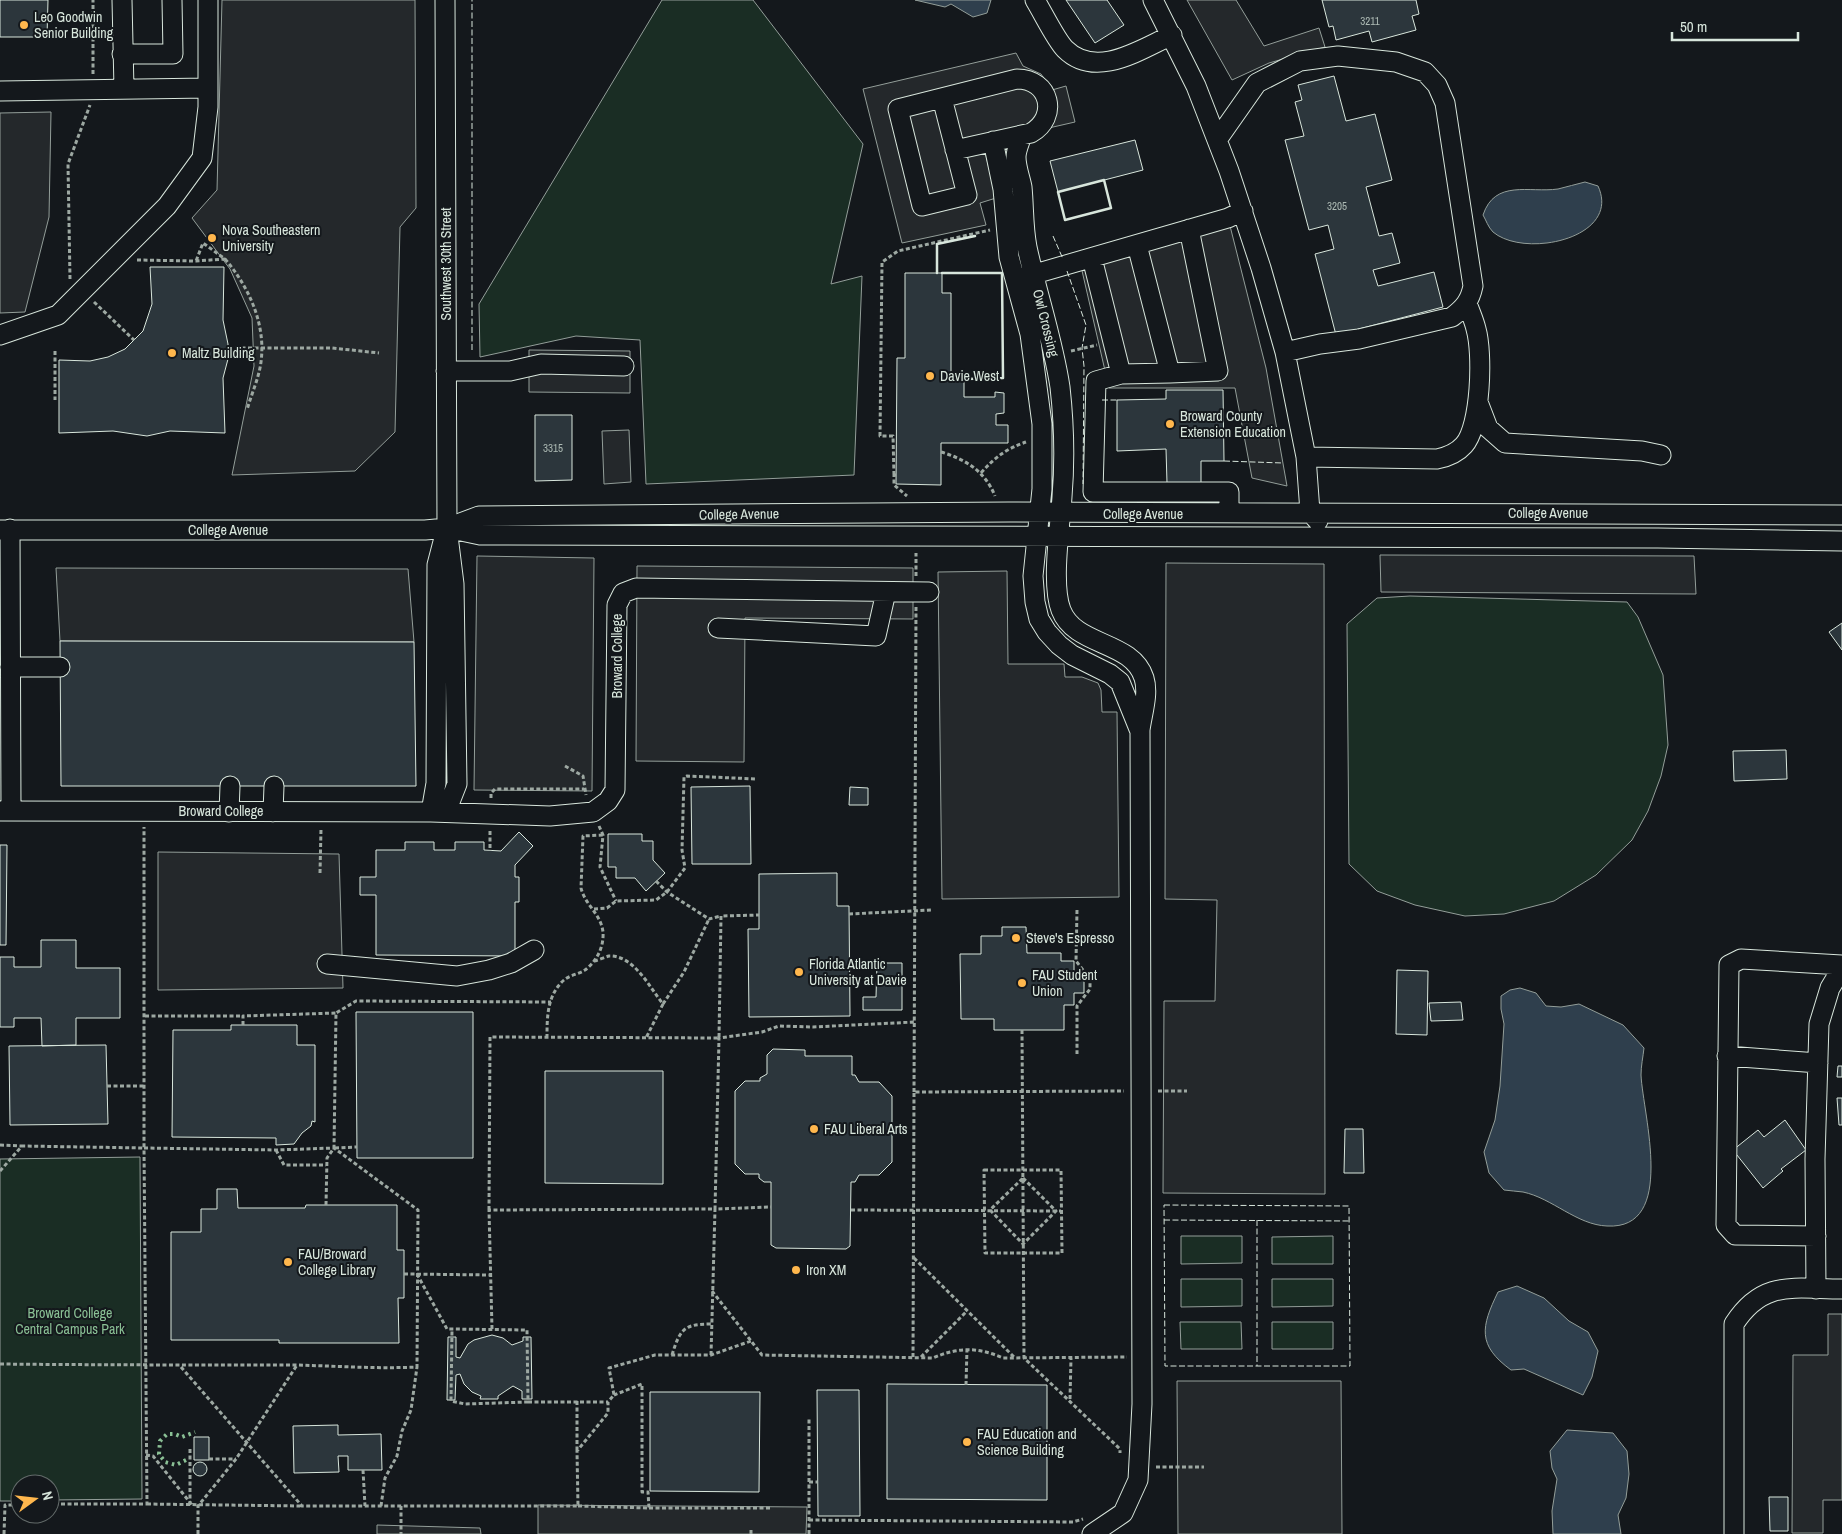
<svg xmlns="http://www.w3.org/2000/svg" width="1842" height="1534" viewBox="0 0 1842 1534" font-family="'Archivo Narrow',sans-serif">
  <style>
    .green { fill: #1a2d24; stroke: #939e99 }
    .parking { fill: #24282b; stroke: #939e99 }
    .water { fill: #2f3f4d; stroke: #939e99 }
    .building { fill: #2c363c; stroke: #d8e6dc }
    .lines { fill: none; stroke-linecap: round; stroke-linejoin: round }
    .minor-casing { stroke: #d8e6dc; stroke-width: 21 }
    .path { stroke: #9da8a2; stroke-width: 3; stroke-dasharray: 4 2.5; stroke-linecap: butt }
    .minor { stroke: #14181c; stroke-width: 19 }
    .hedge { stroke: #8ac095; stroke-width: 4; stroke-dasharray: 2.5 4; stroke-linecap: butt }
    .fence { stroke: #d8e6dc; stroke-width: 1; stroke-dasharray: 6 2.5; stroke-linecap: butt }
    .wall { stroke: #d8e6dc; stroke-width: 2.5 }
    .poi-dot { fill: #ffb74d; stroke: #14181c; stroke-width: 2 }
    .labels { text-anchor: middle; stroke-width: 4; stroke-linejoin: round; paint-order: stroke }
    .number-label { font-size: 11px; fill: #adbab4 }
    .poi-label { font-size: 14px; fill: #d8e6dc; stroke: #14181c; text-anchor: start }
    .street-label { font-size: 14px; fill: #d8e6dc; stroke: #14181c }
    .park-label { font-size: 14px; fill: #8ac095; stroke: #14181c }
  </style>
  <rect width="100%" height="100%" fill="#14181c"/>
  <!-- green -->
  <path class="green" d="M662,0H753L863,144L831,284L862,276L854,475L646,484L640,340L576,336L480,357L479,304Z
    M1410,596L1627,602L1638,617L1663,675L1668,745L1661,776L1648,811L1632,840L1596,875L1554,901L1504,914L1465,916L1415,905L1377,891L1349,864L1347,624L1377,598Z
    M140,1157L142,1499L50,1500V1484H20V1501H0V1159Z
    M1181,1236H1242V1263L1181,1264Z
    M1333,1236V1264H1272V1237Z
    M1181,1279H1242V1306L1181,1307Z
    M1272,1279H1333V1306L1272,1307Z
    M1180,1322H1241L1242,1349H1181Z
    M1272,1322H1333V1349H1272Z"/>
  <!-- parking -->
  <path class="parking" d="M222,0H415L416,208L400,227L395,432L355,471L232,475L254,366L252,318L230,269L192,218L217,190Z
    M1187,0H1236L1264,46L1319,28L1325,47L1269,63L1232,80Z
    M1016,53L1023,66L1041,74L1052,90L1066,86L1075,122L983,143L996,198L980,203L986,225L902,243L863,89Z
    M51,112L49,217L25,312L0,313V113Z
    M1228,218L1266,368L1287,486L1252,478L1235,388H1109L1080,262Z
    M529,350L630,351V393L529,392Z
    M629,430L631,482L604,484L602,431Z
    M1380,555L1694,556L1696,594L1381,592Z
    M477,556L594,558L592,791L474,790Z
    M1166,563L1324,564L1325,1194L1163,1193L1164,1001H1215L1217,900L1165,899Z
    M637,566L913,568V619L745,618L744,762L636,761Z
    M56,568L408,569L414,642L60,641Z
    M1007,571L1008,664H1064L1065,677H1082L1098,683L1101,690L1102,712H1117L1119,897L942,899L938,572Z
    M158,852L339,854L343,988L158,990Z
    M1828,1314H1842V1500H1823V1533H1792L1793,1355H1828Z
    M1177,1381H1341L1342,1534H1178Z
    M538,1505L807,1507L806,1534H538Z
    M377,1525L480,1528L481,1534H377Z"/>
  <!-- water -->
  <path class="water" d="M915,0H991L987,13L973,17L951,4L945,7Z
    M1585,182L1598,186C1622,238 1525,259 1493,232C1488,227 1486,220 1483,215C1495,179 1529,193 1558,189C1567,187 1576,184 1585,182Z
    M1520,988L1536,993L1546,1006L1561,1007L1579,1004L1623,1025L1644,1048C1643,1057 1641,1066 1641,1075C1643,1115 1677,1230 1607,1226C1577,1225 1552,1198 1523,1192C1517,1191 1510,1191 1504,1190L1489,1173L1484,1152L1495,1120L1500,1086L1504,1024L1501,1009V996L1510,990Z
    M1517,1286L1544,1298L1569,1321L1588,1332L1598,1351L1592,1377L1583,1395L1524,1369L1511,1370C1477,1345 1481,1327 1498,1292Z
    M1567,1430L1613,1433L1627,1451L1629,1474L1626,1498L1618,1515L1621,1534H1553L1552,1511L1557,1479L1552,1468L1550,1451Z"/>
  <!-- building -->
  <path class="building" d="M0,0H48L47,37H0Z
    M1066,0H1107L1124,25L1095,43Z
    M1322,0H1416L1419,14L1412,16L1416,30L1372,42L1369,31L1336,40L1333,26L1329,27Z
    M1334,76L1346,121L1375,114L1392,180L1366,187L1379,236L1392,233L1400,263L1373,270L1378,286L1434,272L1443,307L1336,335L1315,254L1334,249L1328,225L1309,230L1285,140L1304,136L1295,102L1302,100L1298,85Z
    M1135,140L1143,170L1058,192L1050,161Z
    M150,267H224L223,320L228,344V359L223,378L225,433L170,431L147,436L113,431L59,433V360L90,361L108,357L125,349L143,331L152,304Z
    M905,273H942V293H951V374H964V397H995V392L1004,393V413L996,414V425H1008V443H941V485L896,484L897,358H905Z
    M1166,390H1223L1224,461H1201V483H1167L1166,449L1117,451V400L1166,399Z
    M535,415H572V480L535,481Z
    M1842,623V650L1829,632Z
    M60,641L414,642L416,786H61Z
    M1786,750L1787,779L1734,781L1733,751Z
    M750,786L751,864H692L691,787Z
    M850,787L868,788V805H849Z
    M519,832L533,846L515,865V877H519V902H515V956L376,955V895H360V877H376V850H405V842H434V850H455V842H484V850L501,851Z
    M608,834H642V841H653V860L665,873L646,891L635,878H616V867H608Z
    M0,845H7L6,945H0Z
    M837,873V906H849L850,1016L749,1017L748,929H759V874Z
    M1002,927H1026L1027,953H1061V961H1074V973H1084V993H1074V1005H1064V1030H994V1019H961L960,954H981V936H1002Z
    M41,940H76V968H120V1018H76V1045L42,1046L41,1018H14V1027H0V957H14V967H41Z
    M877,963H902V1010H863V997H876Z
    M1397,970L1428,971L1427,1035L1396,1034Z
    M1461,1002L1463,1020L1431,1021L1429,1003Z
    M356,1012H473V1158H357Z
    M231,1025H297V1045H315V1122L312,1121L311,1126L302,1133L294,1144L276,1145V1138L172,1137L173,1030H231Z
    M106,1045L108,1124L10,1125L9,1046Z
    M773,1049L805,1050V1056H852V1075H855L859,1082H879L892,1096V1162L879,1175H859L855,1182H851L850,1246L846,1249L776,1248L771,1245V1182H764L759,1178V1174H745L735,1164V1091L745,1081H760V1078L767,1074V1055Z
    M1838,1066H1842V1077H1837Z
    M545,1071H663V1184L545,1183Z
    M1837,1098H1842V1125H1839Z
    M1785,1120L1806,1150L1781,1169L1783,1171L1763,1188L1733,1150L1758,1130L1764,1137Z
    M1345,1129H1363L1364,1173H1344Z
    M217,1189H237L238,1208H305L306,1205H397V1250H404V1298H398L399,1343H279V1340H171V1232H201V1209H217Z
    M492,1335L503,1338L512,1345L523,1341V1337H531L532,1399H522V1391L513,1386L498,1396V1399H480L481,1396L472,1392L464,1384L460,1374L456,1375L455,1400H447L448,1337H456V1357L460,1358L468,1344L474,1340Z
    M887,1384L1047,1385V1500L887,1499Z
    M817,1390H859L860,1516H818Z
    M650,1392H760L759,1492L650,1491Z
    M338,1425V1435L381,1434L382,1470H348V1456H338L339,1472L294,1473L293,1426Z
    M194,1437H209V1460H194Z
    M193 1469a7 7 0 1 1 14 0a7 7 0 1 1-14 0Z
    M1769,1497H1788V1531H1770Z"/>
  <g class="lines">
    <defs>
      <path id="minor" d="M122,0L124,89
        M445,0L447,528L454,584L457,784L446,812
        M1035,0C1043,13 1056,40 1065,49C1096,80 1141,49 1172,35
        M1153,0L1196,86L1229,171L1261,268L1285,352L1306,457L1310,512L1318,521
        M122,54H173L172,0
        M0,91L208,88
        M942,98L967,195L922,206L898,109L1017,79C1050,79 1059,117 1031,133L955,150
        M1022,135C1020,142 1016,150 1016,157C1016,167 1020,177 1022,187C1024,207 1023,227 1027,247C1037,294 1053,340 1060,387C1064,423 1065,461 1062,497C1060,527 1051,584 1061,610C1075,647 1132,640 1144,678C1149,694 1142,714 1140,730L1142,1404L1138,1480L1123,1513L1092,1534
        M1217,140L1257,83L1300,61L1338,56L1396,62L1425,72L1437,85L1445,103L1473,286C1470,301 1464,308 1452,317L1359,339L1320,344L1285,352
        M993,141L1003,189L1009,257L1030,334L1042,424V489L1033,576L1035,602L1039,619L1047,632L1059,645L1072,655L1110,674L1120,682L1139,729
        M1092,258L1121,374L1170,373L1137,245
        M1021,278L1228,218L1243,211
        M0,335L58,315L167,206L202,158L208,107V0
        M446,371H510L541,364L624,366
        M1170,373L1218,371L1189,229
        M1121,374L1096,381L1093,492H1229V513
        M1478,402L1488,428L1505,443L1642,451L1661,455
        M1306,457L1437,459C1447,457 1457,453 1464,445C1481,426 1483,353 1476,329C1474,320 1470,312 1467,303
        M447,528L480,535L1658,538L1842,541
        M10,529L11,811
        M0,530H425L447,528L479,516L1009,512L1842,515
        M718,628L876,636L886,592
        M10,667H60
        M0,811L431,812L550,816L593,812L608,801L615,790L617,605L623,593L636,588L929,592
        M229,812L230,786
        M273,812L274,786
        M431,812L436,783L437,565L444,538
        M327,964L457,976L489,970L511,963L534,950
        M1727,1056L1818,1063
        M1816,1236L1735,1235L1726,1225L1729,965L1741,959L1842,965
        M1816,1289L1815,1159L1819,1024L1830,988L1842,968
        M1734,1534V1324C1763,1279 1794,1289 1842,1289"/>
    </defs>
    <!-- minor casing -->
    <use href="#minor" class="minor-casing"/>
    <!-- path -->
    <path class="path" d="M93,74V0
      M225,259C249,287 266,324 261,362C259,378 251,395 247,410
      M137,260L196,261L225,259L203,243L196,261
      M70,279L68,164L90,105
      M94,302L134,340
      M235,348H332L379,353
      M55,351V400
      M1071,351L1097,345
      M941,452C965,459 985,471 995,496
      M981,473C995,457 1006,449 1026,442
      M894,475L893,436H880L882,262L898,251L990,230
      M896,475H894V485L907,496
      M916,576V553
      M565,766L583,776L586,795
      M491,798V793L495,789H584
      M599,826L603,835L600,867L616,901
      M490,831V851
      M320,873L321,829
      M656,881L667,892L709,919L721,916
      M594,909L607,908L616,901L656,900L667,892L685,868L682,850L684,777L687,776L757,779
      M1077,910L1076,961L1090,979V989L1077,1006V1054
      M849,914L932,910
      M594,961C599,960 605,957 609,956C634,955 650,988 663,1004L646,1038
      M663,1004L684,972L709,919
      M145,1016H243
      M243,1025V1016L336,1013
      M1022,1030L1024,1358L1120,1449V1453
      M547,1038C547,1017 547,995 564,980C570,975 579,974 585,970C597,961 604,947 603,932C601,914 585,905 581,888L583,836L603,835
      M107,1086H145
      M1158,1091H1187
      M914,1092L916,607
      M0,1145L22,1146
      M335,1148L357,1147
      M276,1150L284,1165H326
      M984,1170H1061L1062,1253H985Z
      M0,1171L22,1146L144,1148V827
      M1023,1178L1056,1211L1023,1244L990,1210Z
      M326,1205L327,1158L334,1148L336,1013L356,1001L551,1002
      M489,1210L490,1037L719,1038L721,916L759,915
      M851,1210L1061,1211
      M914,1258L1015,1358
      M404,1274L491,1275
      M417,1274L447,1329H452L527,1330L528,1402L465,1404L451,1401L452,1329
      M712,1291L762,1355L933,1358C958,1347 978,1347 1003,1358L1127,1357
      M492,1329L489,1210L715,1209L719,1038L762,1032L779,1026L813,1027L915,1022
      M672,1355C680,1329 684,1324 711,1324
      M711,1355L715,1209L771,1207
      M913,1357L914,1092L1124,1091
      M921,1357L967,1311
      M0,1364C99,1365 197,1365 296,1365C336,1366 377,1369 417,1367L418,1210L334,1148L276,1150L144,1148L147,1504H50
      M181,1367L302,1506H578L577,1451L608,1413V1402L614,1395L609,1368L655,1355H711L751,1341
      M966,1385L967,1348
      M1070,1399L1071,1358
      M577,1401V1451
      M528,1402H608
      M190,1449V1504
      M146,1455L153,1456L192,1505
      M209,1459H236
      M1156,1467H1204
      M363,1470L365,1506
      M809,1482H817
      M147,1504L301,1506
      M381,1506L385,1478L397,1456L402,1431L411,1410L417,1367
      M401,1506V1534
      M578,1506L649,1508L648,1492H642V1384L614,1395
      M649,1508H770
      M809,1520L1073,1522L1083,1519
      M4,1534L5,1505H20
      M198,1534V1506L236,1459L297,1365
      M751,1534V1530
      M809,1534V1418"/>
    <!-- minor -->
    <use href="#minor" class="minor"/>
    <!-- hedge -->
    <path class="hedge" d="M186,1460L176,1465L165,1462L159,1454L160,1441L167,1434H175L182,1437L195,1432"/>
    <!-- fence -->
    <path class="fence" d="M1053,236L1063,259
      M1067,271L1086,325L1082,348L1084,366L1083,484
      M472,350V0
      M1102,400H1117
      M1224,461L1283,463
      M1164,1205L1349,1206L1350,1366H1165Z
      M1164,1220L1349,1221
      M1257,1220V1366"/>
    <!-- wall -->
    <path class="wall" d="M1104,180L1111,208L1065,220L1058,192Z
      M937,273V244L975,236
      M942,273H1002L1003,378L964,379"/>
  </g>
  <!-- markers -->
  <g class="poi-dot">
    <circle cx="24" cy="25" r="5"/>
    <circle cx="212" cy="238" r="5"/>
    <circle cx="172" cy="353" r="5"/>
    <circle cx="930" cy="376" r="5"/>
    <circle cx="1170" cy="424" r="5"/>
    <circle cx="1016" cy="938" r="5"/>
    <circle cx="799" cy="972" r="5"/>
    <circle cx="1022" cy="983" r="5"/>
    <circle cx="814" cy="1129" r="5"/>
    <circle cx="288" cy="1262" r="5"/>
    <circle cx="796" cy="1270" r="5"/>
    <circle cx="967" cy="1442" r="5"/>
  </g>
  <g class="labels">
    <!-- number labels -->
    <g class="number-label">
      <text x="1370" y="25">3211</text>
      <text x="1337" y="210">3205</text>
      <text x="553" y="452">3315</text>
    </g>
    <!-- poi labels -->
    <g class="poi-label">
      <text x="34" y="22">Leo Goodwin<tspan x="34" dy="16">Senior Building</tspan></text>
      <text x="222" y="235">Nova Southeastern<tspan x="222" dy="16">University</tspan></text>
      <text x="182" y="358">Maltz Building</text>
      <text x="940" y="381">Davie West</text>
      <text x="1180" y="421">Broward County<tspan x="1180" dy="16">Extension Education</tspan></text>
      <text x="1026" y="943">Steve's Espresso</text>
      <text x="809" y="969">Florida Atlantic<tspan x="809" dy="16">University at Davie</tspan></text>
      <text x="1032" y="980">FAU Student<tspan x="1032" dy="16">Union</tspan></text>
      <text x="824" y="1134">FAU Liberal Arts</text>
      <text x="298" y="1259">FAU/Broward<tspan x="298" dy="16">College Library</tspan></text>
      <text x="806" y="1275">Iron XM</text>
      <text x="977" y="1439">FAU Education and<tspan x="977" dy="16">Science Building</tspan></text>
    </g>
    <!-- street labels -->
    <g class="street-label">
      <text transform="translate(446 264) rotate(-90)" y="5">Southwest 30th Street</text>
      <text transform="translate(1046 323) rotate(76)" y="5">Owl Crossing</text>
      <text x="1548" y="518">College Avenue</text>
      <text transform="translate(739 514) rotate(-1)" y="5">College Avenue</text>
      <text x="1143" y="519">College Avenue</text>
      <text x="228" y="535">College Avenue</text>
      <text transform="translate(617 656) rotate(-90)" y="5">Broward College</text>
      <text x="221" y="816">Broward College</text>
    </g>
    <!-- park labels -->
    <g class="park-label">
      <text x="70" y="1318">Broward College<tspan x="70" dy="16">Central Campus Park</tspan></text>
    </g>
  </g>
  <!-- north arrow -->
  <g transform="translate(35 1499) rotate(75)"><circle r="24" fill="#14181c" stroke="#626a69"/>
  <path d="M0-4L9 19L0 12L-9 19Z" fill="#ffb74d"/>
  <text y="-8" font-size="14" font-weight="bold" text-anchor="middle" fill="#d8e6dc">N</text>
  </g>
  <!-- scale -->
  <path d="M1672 32v8h126v-8" fill="none" stroke="#d8e6dc" stroke-width="2.5"/>
  <text x="1680" y="32" font-size="15" fill="#d8e6dc" stroke="#14181c" stroke-width="4" paint-order="stroke">50 m</text>
</svg>
